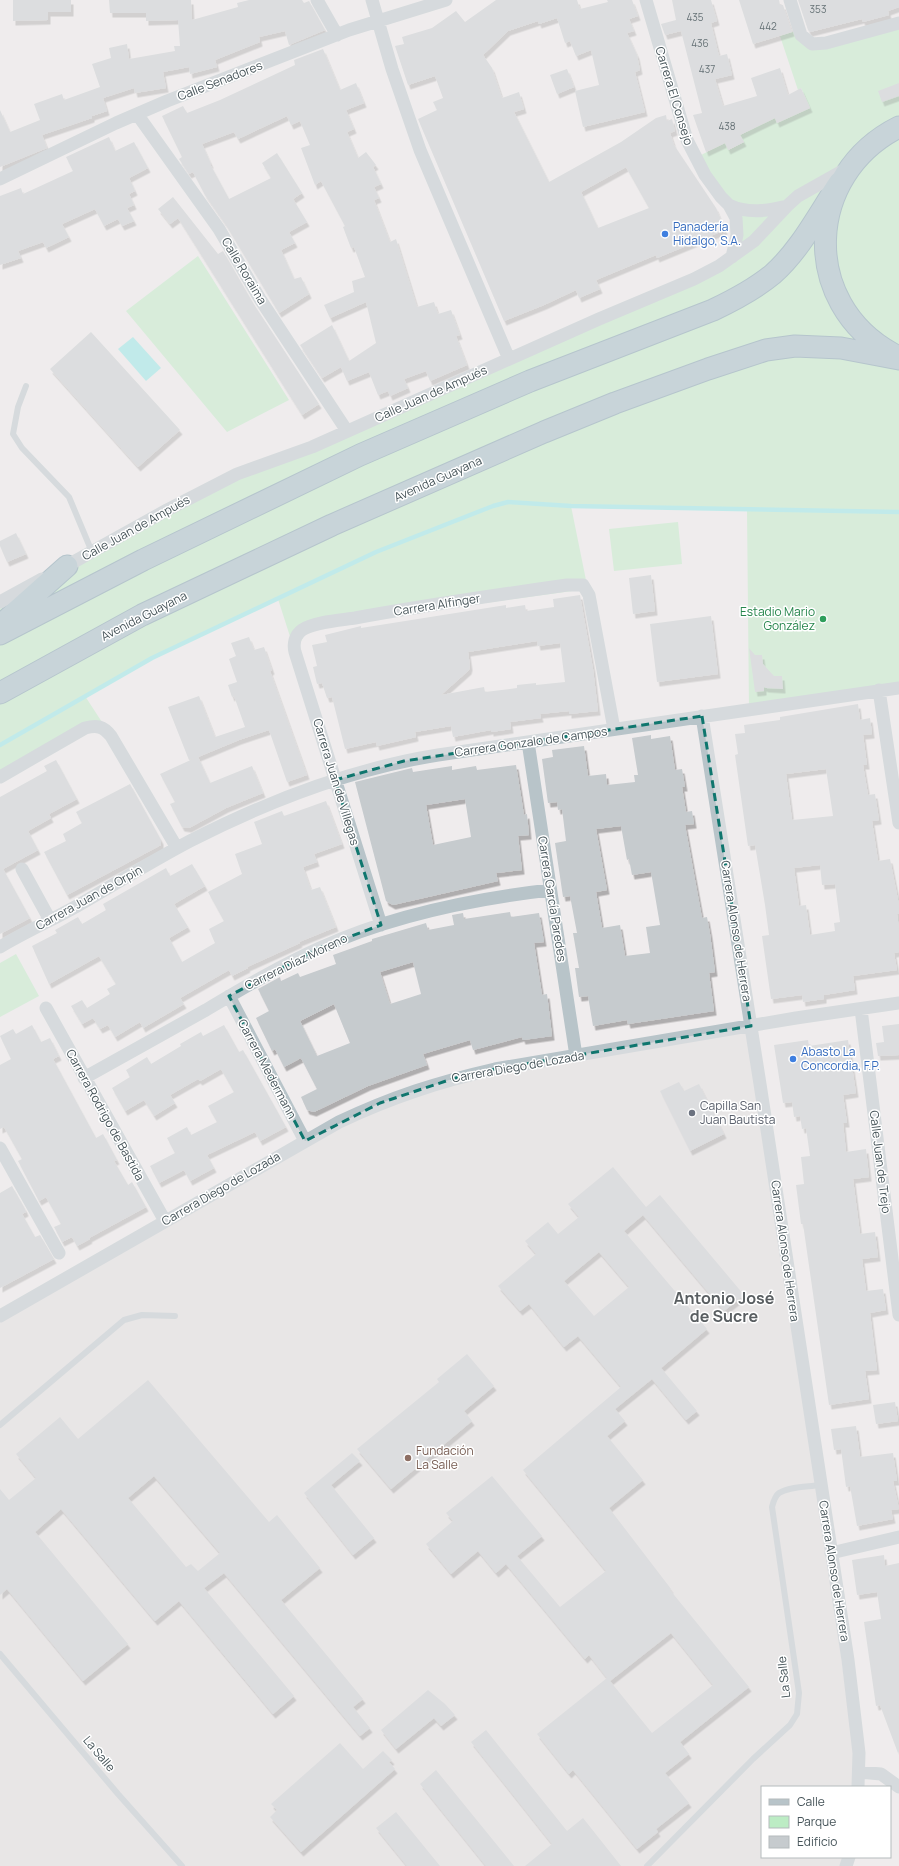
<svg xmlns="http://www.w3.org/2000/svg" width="899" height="1866" viewBox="0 0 899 1866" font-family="Manrope,sans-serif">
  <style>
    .education { fill: #e0ddde }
    .green { fill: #bcecc4 }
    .water { fill: #8be7e6 }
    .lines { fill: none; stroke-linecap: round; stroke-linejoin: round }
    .stream { stroke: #8be7e6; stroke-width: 4.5 }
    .building { fill: #c6cbce; fill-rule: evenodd; filter: url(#shadow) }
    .trunk-casing { stroke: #7195a5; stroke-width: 23 }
    .service { stroke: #b8c4c9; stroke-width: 6 }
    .minor { stroke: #b8c4c9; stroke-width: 13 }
    .trunk { stroke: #9ab6c2; stroke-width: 21 }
    .marked { fill: none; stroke: #0f766e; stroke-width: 3; stroke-dasharray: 8 5; stroke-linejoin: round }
    .shop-dot { fill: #3f7fe0; stroke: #fff; stroke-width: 1.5 }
    .leisure-dot { fill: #2e9e5b; stroke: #fff; stroke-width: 1.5 }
    .worship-dot { fill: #6b7280; stroke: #fff; stroke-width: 1.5 }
    .education-dot { fill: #8d6e63; stroke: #fff; stroke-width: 1.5 }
    .labels { text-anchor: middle; stroke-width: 3; stroke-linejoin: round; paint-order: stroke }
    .number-label { font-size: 10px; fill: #667276 }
    .street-label { font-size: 12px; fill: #465459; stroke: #fff }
    .shop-label { font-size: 12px; fill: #366cbe; stroke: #fff; text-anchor: start }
    .leisure-label { font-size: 12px; fill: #27864d; stroke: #fff; text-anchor: end }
    .worship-label { font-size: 12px; fill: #5b616d; stroke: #fff; text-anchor: start }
    .education-label { font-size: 12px; fill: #785e54; stroke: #fff; text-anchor: start }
    .district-label { font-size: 16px; font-weight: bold; fill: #595e61; stroke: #fff }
  </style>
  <defs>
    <filter id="shadow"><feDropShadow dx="2.5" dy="4.5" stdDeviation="0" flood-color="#0004"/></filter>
  </defs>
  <rect width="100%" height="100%" fill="#efeced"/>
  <!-- education -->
  <path class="education" d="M751,1026L812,1432L858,1787H762V1857H849L846,1866H0V1316L339,1122L414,1090Z"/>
  <!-- green -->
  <path class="green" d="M899,22V688L749,709L747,510L571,506L589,595L587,589L309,627L295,652L278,599L152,658L85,696L111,736L100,726L0,777V602L167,510L732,257L736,218L695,158L725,143L729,150L744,142L740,135L775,118L777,123L810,108L801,88L798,90L780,36L798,30L810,42Z
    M198,256L289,400L227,432L126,311Z
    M678,522L682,564L614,571L609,529Z
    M16,954L39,996L0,1017V963Z"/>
  <!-- water -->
  <path class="water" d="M133,337L161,368L146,381L118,349Z"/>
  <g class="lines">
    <!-- stream -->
    <path class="stream" d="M0,745L152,658L376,552L493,506L508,502L571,506L899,512"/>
  </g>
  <!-- building -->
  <path class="building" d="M13,0H71V12H48V20L13,21Z
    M109,0H191L192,20L238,7L237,3L249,0H302L304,3L309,1L325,30L289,45L285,31L259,37L260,42L215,60L217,67L190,74L189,67L163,72L166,88L135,93L134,88L103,98L107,111L92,116V118L42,135L47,148L0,167V110L10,132L40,120L34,104L62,94L64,100L100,87L92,64L111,58L109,48L127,44L129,59L175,51L174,46H180L178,20L146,21V13H110Z
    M496,0H577L580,9L608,2L607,0H632L638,16L629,19L634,31L627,33L637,55L640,70L635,72L645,112L583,127L575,91L599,85L591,50L576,56L570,41L565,43L557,18L539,24L538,21L508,31L483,55L492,68L502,98L519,92L524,109L514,112L549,182L621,142L656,118L666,115L667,121L672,119L675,131L670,133L674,145L716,208L725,230L657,258L656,255L596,280L600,289L579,298L576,290L544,305L504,321L418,119L437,110L433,102L443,98L435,76L408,85L395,46L404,44L402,37L432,28L456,11L465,22ZM626,167L649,208L598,228L581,192Z
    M672,0H711L717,21L711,23L719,56L727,54L732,75L715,79L723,106L757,96L751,78L780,68L788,95L801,88L810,108L777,123L775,118L740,135L744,142L728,150L725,143L706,152L693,115L702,113L681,31L665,35L661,24L676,20Z
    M739,0H779L780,5H783L792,32L753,44Z
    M798,0H899V7L888,11L889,15L863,22L862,19L810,32L808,30Z
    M323,49L340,90L356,83L364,103L346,110L354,129L347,132L358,158L366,152L376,165L373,167L381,184L374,187L379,198L374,200L390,242L396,239L417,307L434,302L438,314L451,310L460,335L456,336L467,365L430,381L426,371L404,379L408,388L390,396L388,391L378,395L369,372L347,381L341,367L322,378L300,345L332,325L349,361L376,343L366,302L330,318L324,305L354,292L352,281L365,277L354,247L351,248L343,227L345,226L321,181L315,185L301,148L310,145L300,121L291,125L287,116L238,139L234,132L202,144L211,164H210L229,199L271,178L262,163L277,153L302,193L293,199L307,222L289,232L295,243L281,250L294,279L301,277L309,294L279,313L226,225L205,195L193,172L189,174L179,159L182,157L162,116L183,106L187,113L220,100L295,65L294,60Z
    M567,69L574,87L557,94L550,75Z
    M899,83V96L882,102L878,91Z
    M109,137L115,151L134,142L148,168L129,178L135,191L129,194L134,205L127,208L134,221L122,226L118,219L104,226L95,209L62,224L69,237L46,248L43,242L18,251L21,258L0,265V196L21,188L23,194L73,171L66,157Z
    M173,197L218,254L223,251L253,303L319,404L302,415L178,218L170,224L158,209Z
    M91,332L180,430L138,467L50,369Z
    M16,533L26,554L7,562L0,546V541Z
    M651,575L655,611L633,614L629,578Z
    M580,595L593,669L598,711L569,714V711L540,714L541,718L510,722L511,729L491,732V730L453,737L451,726L415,732L416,737L377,746L376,742L345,749L332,697L327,698L322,683L317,684L313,667L317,666L312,645L327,642L325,635L361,626V628L506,605V608L525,605L526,611L554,607L553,599ZM537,641L538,646L560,643L565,682L536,685V683L517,685V688L485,692L484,687L441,695L469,670L470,666L468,652Z
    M711,616L718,674L657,682L650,624Z
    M249,637L254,650L264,647L272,670L270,671L307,775L287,782L269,730L239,740L198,757L210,783L252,766L263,793L226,808L189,828L182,827L170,804L175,802L160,774L195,758L189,760L168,707L199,696L215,737L245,727L234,696L232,697L228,685L237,682L229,659L236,656L231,643Z
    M749,648L755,655H762L763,664L774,676H782L783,689L766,688L764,687V691L755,692Z
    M858,704L860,720L870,718L872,734L863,735L867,765H863L868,795L875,794L879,820L872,821L878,861L890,859L899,905V914H897L899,929V952L894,953L897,970L853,976L855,990L824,995V999L803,1002L802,995L771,999L762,936L769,935L765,905L755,845L748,846L735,755L738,754L735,734L745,733L744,725L780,720V717ZM826,769L833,816L792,820L786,774ZM820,865L822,885L835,884L840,922L834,923L835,931L810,935L806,905L799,906L794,868Z
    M651,735V739L670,736L675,770L682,769L685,787H682L686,812L692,811L694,824L685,825L702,918L707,917L710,934L715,972L709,973L714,1011L628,1024L627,1020L593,1026L588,996L579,997L575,968H579L573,933H577L570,896L563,897L555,843L566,841L562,809L558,810L557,802L548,803L542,759L553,757L552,750L584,746L588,776L606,774L607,785L635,782L634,775H638L632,738ZM621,826L627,860L629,859L632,875L651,872L660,925L646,927L650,953L625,956L620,925L602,928L596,892L607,890L596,829Z
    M56,760L77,799L49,814L51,818L28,831L38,850L3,869L30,918L0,934V797L47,771L44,766Z
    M516,765L524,815L527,814L529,835L518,836L522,870L496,873L498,881L393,905L386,901L355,782L412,768L413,772L452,766V770L476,766L477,770ZM465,799L471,837L433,845L426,805Z
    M130,784L161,840V845L67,895L44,852L66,841L63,834L82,823L76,812Z
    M326,801L342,844L314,854L317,862L303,867L311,890L320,887L336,927L299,942L300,943L247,967L248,968L232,976L229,970L180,998L184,1004L143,1028L140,1022L115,1037L108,1025L100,1029L93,1018L82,1024L71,1006L82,1000L87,1008L110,994L107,989L116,984L99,956L49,984L32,946L57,933L55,930L78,917L82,924L106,910L103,904L166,868L170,876L192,864L205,886L174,904L188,927L169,938L182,962L215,943L209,929L224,921L208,892L242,874L235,854L262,844L254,822L282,811L284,816Z
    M510,912L511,917L539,913L544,942L534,943L542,995L547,994L552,1036L523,1040L522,1037L473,1050L470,1040L423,1054L427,1065L368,1086L314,1112L307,1110L301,1097L317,1089L301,1058L284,1067L275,1049L272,1051L256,1018L269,1011L258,989L280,977L281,981L298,973L300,977L336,964L333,955L372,941V939L426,923L428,930L454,925L452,915L463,913L464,919ZM413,962L421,994L390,1004L380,972ZM334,1004L350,1043L317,1056L300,1021Z
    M899,1024V1055L878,1056L876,1043L884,1042L882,1026Z
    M32,1025L41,1042L50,1038L59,1056L53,1059L96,1138L103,1134L117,1160L114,1161L128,1185L132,1182L146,1207L89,1238L90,1239L77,1246L72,1237L62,1242L54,1227L61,1224L46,1197L39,1201L18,1161L22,1159L4,1127L0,1129V1065L11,1059L0,1036L13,1029L16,1034Z
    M224,1025L239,1052L243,1050L286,1127L260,1141L255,1132L207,1155L214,1168L190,1181L184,1170L159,1183L150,1166L175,1153L167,1138L187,1127L191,1135L217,1122L208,1106L234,1092L221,1069L200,1081L198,1079L170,1095L175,1103L154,1116L144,1100L125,1111L112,1088L130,1077L126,1070L147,1057L151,1064L181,1046L180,1044L201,1032L203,1036Z
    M808,1040L809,1046L848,1040L856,1093L843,1095L847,1123H843L846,1152L866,1149L869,1177L853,1179L860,1234L875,1232L878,1257L862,1259L866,1291L883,1289L886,1310L870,1313L877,1370L865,1371L869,1399L829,1405L803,1224H801L796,1185L804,1184L801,1157L810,1156L806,1128L802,1129L800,1116L794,1117L792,1102L783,1103L774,1045Z
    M679,1082L684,1091L699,1084L724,1134L690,1151L660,1091Z
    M613,1167L646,1207L660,1195L744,1295L724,1311L643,1215L624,1231L707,1329L661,1368L697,1411L686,1420L652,1379L615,1409L625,1421L607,1436L643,1480L609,1508L671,1589L670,1590L749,1687L680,1742L689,1754L665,1773L689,1803L656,1829L658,1832L637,1849L573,1770L569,1774L537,1734L607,1678L589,1655L585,1659L506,1564L496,1573L478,1551L451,1574L426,1544L453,1521L446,1513L492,1476L542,1536L517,1556L560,1607L606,1571L523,1470L621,1387L578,1336L564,1347L529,1304L520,1311L498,1286L536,1254L525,1241L548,1222L558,1234L579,1217L568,1204ZM599,1252L629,1287L594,1316L564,1281ZM671,1633L713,1685L652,1733L610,1681Z
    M12,1186L25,1209L26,1212L22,1214L35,1237L40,1235L54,1259L0,1288V1193Z
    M467,1354L494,1386L464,1411L472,1421L391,1489L357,1449L439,1382L437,1379Z
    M148,1380L269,1522L277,1515L320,1568L281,1600L363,1699L353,1707L370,1728L360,1736L224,1573L204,1588L294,1696L273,1714L179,1601L155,1621L61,1509L35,1532L128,1644L83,1681L7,1589L0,1595V1489L9,1500L36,1478L16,1454L60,1417L78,1439ZM154,1476L220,1553L198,1571L191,1564L186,1567L128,1498Z
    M895,1402L898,1421L876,1424L873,1405Z
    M856,1426L860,1457L893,1453L897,1481H893L899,1509L891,1510L893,1519L857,1526L850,1486L846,1487L841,1449L834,1450L831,1429Z
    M352,1453L360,1461L331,1485L374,1538L353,1555L304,1493Z
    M884,1555L885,1566L899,1563V1752L898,1753L880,1705L876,1706L864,1622L881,1619L877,1592L857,1595L852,1560Z
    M428,1690L445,1704L455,1715L441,1726L434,1718L396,1749L381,1730Z
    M486,1730L567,1831L583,1818L621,1866H525L552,1844L471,1742Z
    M340,1743L363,1769L383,1751L392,1760L389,1762L395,1769L301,1852L270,1817L277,1810L271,1804Z
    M436,1770L514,1866H486L420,1784Z
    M396,1812L440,1866H407L376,1828Z"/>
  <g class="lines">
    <defs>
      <path id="trunk" d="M893,354C799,303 805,174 899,127
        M2,624L67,566
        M0,634L143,560L360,455L530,381L713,310C734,300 755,289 773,274C801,249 819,213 840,182
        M0,693L142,615L332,525L544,432L615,403L708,369L766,350L795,346L841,348L899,359"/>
    </defs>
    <!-- trunk casing -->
    <use href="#trunk" class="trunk-casing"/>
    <!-- service -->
    <path class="service" d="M26,386L18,407L13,434L22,448L69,497L92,552
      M0,1425L124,1320L142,1315L175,1316
      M0,1654L118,1794L182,1866
      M647,1866L753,1759L790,1725L797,1714L799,1693L772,1507C773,1503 775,1496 779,1493C790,1486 808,1487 820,1485"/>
    <!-- minor -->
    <path class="minor" d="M317,0L337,35
      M372,0L392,69L420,150L509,359
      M646,0L687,140L705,175L721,197L729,205L736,218L737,235L732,257
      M790,0L801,35L812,44L826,43L899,23
      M137,114L219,229L260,299L347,431
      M0,179L116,123L167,101L349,30L446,0
      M729,205C748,214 768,211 787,206
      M61,569L167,510L237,474L312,447L599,319L694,279L719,266L754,241L787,206L798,196L846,169
      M0,602L42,579
      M879,690L899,823
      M702,716L760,1084L848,1660L859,1753L858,1787
      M528,742L576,1056
      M0,777L85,728C97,725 103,726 111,736L177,848
      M22,869L50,920
      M381,925L295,652C293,644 295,635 302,630C313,622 342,620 355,618C426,605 496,595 567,585H583L589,595L614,729
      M0,947C25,932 52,920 77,906C115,884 152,861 190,841C268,801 351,769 438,755L899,688
      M229,996L305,1141
      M46,1008L165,1221
      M861,1009L899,1315
      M84,1078C125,1055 165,1033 206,1010C243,988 280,966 320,948C392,915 472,899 550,890
      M0,1148L59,1253
      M0,1316L339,1122C392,1097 438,1082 495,1069L796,1018L899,1003
      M831,1553L899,1537
      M859,1772L881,1774L899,1787
      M846,1866L849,1857"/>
    <!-- trunk -->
    <use href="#trunk" class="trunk"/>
  </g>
  <!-- marked area -->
  <path d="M0 0H899V1866H0ZM702,716L751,1026L495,1069L452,1079L380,1103L305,1141L229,996L319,948L381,925L335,780L404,761Z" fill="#efeced" fill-opacity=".55" fill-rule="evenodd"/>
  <path class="marked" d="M702,716L751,1026L495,1069L452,1079L380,1103L305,1141L229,996L319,948L381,925L335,780L404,761Z"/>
  <!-- markers -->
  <g class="shop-dot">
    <circle cx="665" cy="234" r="4"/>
    <circle cx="793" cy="1059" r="4"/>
  </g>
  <circle class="leisure-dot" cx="823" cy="619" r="4"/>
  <circle class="worship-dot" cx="692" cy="1113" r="4"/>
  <circle class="education-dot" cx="408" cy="1458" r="4"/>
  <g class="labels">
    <!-- number labels -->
    <g class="number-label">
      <text x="818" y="13">353</text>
      <text x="695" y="21">435</text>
      <text x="768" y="30">442</text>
      <text x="700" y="47">436</text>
      <text x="707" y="73">437</text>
      <text x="727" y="130">438</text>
    </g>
    <!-- street labels -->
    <g class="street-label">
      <text transform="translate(220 81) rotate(-21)" y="4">Calle Senadores</text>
      <text transform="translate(674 96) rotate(73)" y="4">Carrera El Consejo</text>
      <text transform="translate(244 271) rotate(59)" y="4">Calle Roraima</text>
      <text transform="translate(431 394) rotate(-24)" y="4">Calle Juan de Ampués</text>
      <text transform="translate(438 479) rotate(-24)" y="4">Avenida Guayana</text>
      <text transform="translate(136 528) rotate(-29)" y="4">Calle Juan de Ampués</text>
      <text transform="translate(437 605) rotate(-9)" y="4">Carrera Alfinger</text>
      <text transform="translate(144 616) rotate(-27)" y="4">Avenida Guayana</text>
      <text transform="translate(531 742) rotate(-8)" y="4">Carrera Gonzalo de Campos</text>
      <text transform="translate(336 782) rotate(73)" y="4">Carrera Juan de Villegas</text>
      <text transform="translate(89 898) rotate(-29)" y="4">Carrera Juan de Orpin</text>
      <text transform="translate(552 899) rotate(81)" y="4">Carrera García Paredes</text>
      <text transform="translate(736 931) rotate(81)" y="4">Carrera Alonso de Herrera</text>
      <text transform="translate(296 962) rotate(-26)" y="4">Carrera Díaz Moreno</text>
      <text transform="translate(518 1067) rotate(-10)" y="4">Carrera Diego de Lozada</text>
      <text transform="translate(267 1069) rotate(62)" y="4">Carrera Medermann</text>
      <text transform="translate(105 1115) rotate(61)" y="4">Carrera Rodrigo de Bastida</text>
      <text transform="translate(880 1162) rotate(83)" y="4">Calle Juan de Trejo</text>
      <text transform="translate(221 1189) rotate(-30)" y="4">Carrera Diego de Lozada</text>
      <text transform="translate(785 1251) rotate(82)" y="4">Carrera Alonso de Herrera</text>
      <text transform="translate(834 1571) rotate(81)" y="4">Carrera Alonso de Herrera</text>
      <text transform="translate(784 1677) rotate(-96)" y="4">La Salle</text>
      <text transform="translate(99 1754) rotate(50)" y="4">La Salle</text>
    </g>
    <!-- shop labels -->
    <g class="shop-label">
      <text x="673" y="231">Panadería<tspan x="673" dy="14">Hidalgo, S.A.</tspan></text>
      <text x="801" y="1056">Abasto La<tspan x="801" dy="14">Concordia, F.P.</tspan></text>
    </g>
    <!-- leisure labels -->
    <g class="leisure-label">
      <text x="815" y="616">Estadio Mario<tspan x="815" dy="14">González</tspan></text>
    </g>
    <!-- worship labels -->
    <g class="worship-label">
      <text x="700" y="1110">Capilla San<tspan x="700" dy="14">Juan Bautista</tspan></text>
    </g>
    <!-- education labels -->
    <g class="education-label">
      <text x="416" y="1455">Fundación<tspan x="416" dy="14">La Salle</tspan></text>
    </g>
    <!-- district labels -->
    <g class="district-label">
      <text x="724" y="1304">Antonio José<tspan x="724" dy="18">de Sucre</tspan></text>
    </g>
  </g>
  <!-- legend -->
  <rect x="761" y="1786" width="130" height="72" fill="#ffffff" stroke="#b5bbbd"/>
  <rect x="769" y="1799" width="20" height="6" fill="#b8c4c9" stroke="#b5bbbd"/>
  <text x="797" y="1806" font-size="12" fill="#465459">Calle</text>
  <rect x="769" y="1816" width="20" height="12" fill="#bcecc4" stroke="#b5bbbd"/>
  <text x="797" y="1826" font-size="12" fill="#465459">Parque</text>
  <rect x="769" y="1836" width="20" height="12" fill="#c6cbce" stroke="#b5bbbd"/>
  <text x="797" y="1846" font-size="12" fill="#465459">Edificio</text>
</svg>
